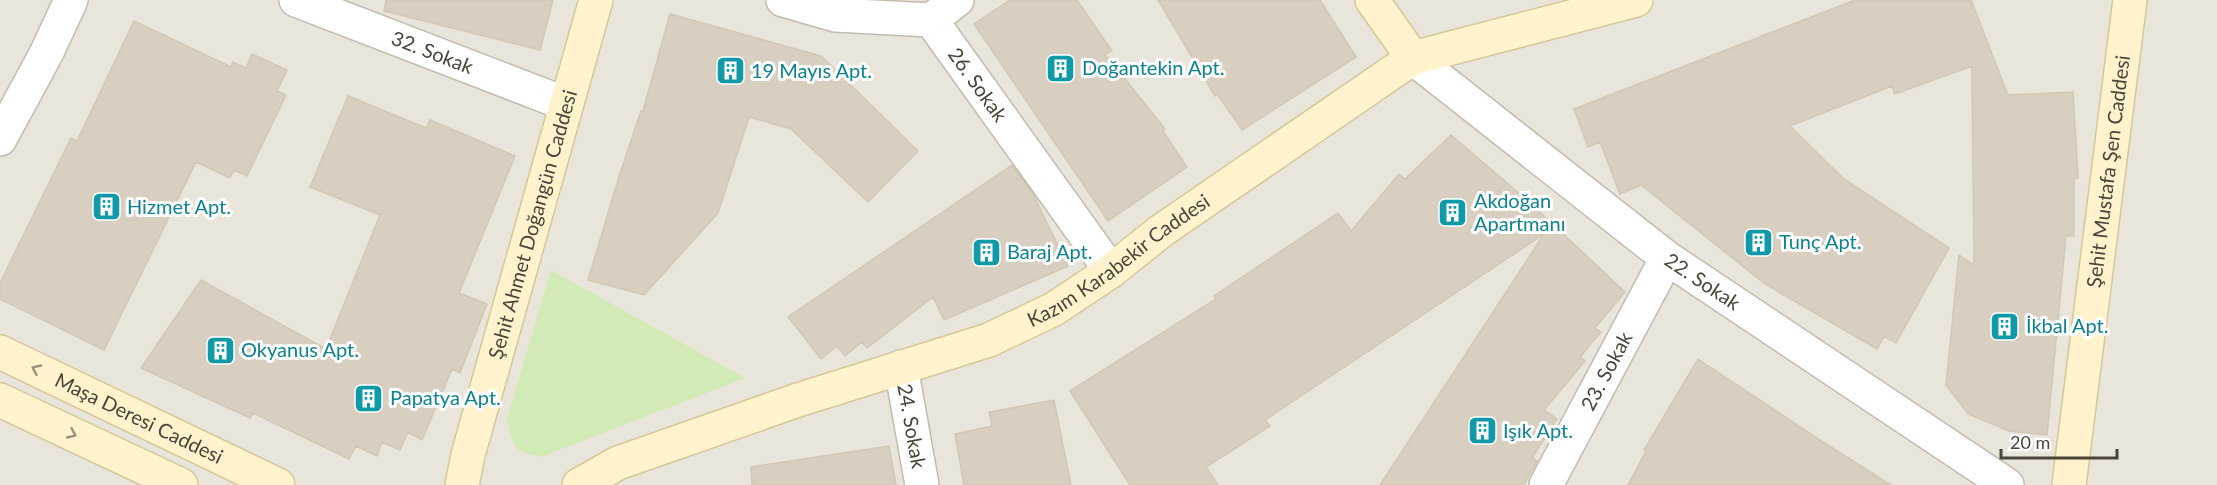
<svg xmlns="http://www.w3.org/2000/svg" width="2217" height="485" viewBox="0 0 2217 485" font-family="Lato,sans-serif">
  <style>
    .residential { fill: #eae5da }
    .green { fill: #d2eab5 }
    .building { fill: #d8cfc1; stroke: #d3c7b4; stroke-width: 1.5 }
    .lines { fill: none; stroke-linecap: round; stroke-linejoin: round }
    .street-casing { stroke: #c2bbae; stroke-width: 36 }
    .secondary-casing { stroke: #d6c79b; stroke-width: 36 }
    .street { stroke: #fff; stroke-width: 33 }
    .secondary { stroke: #fff3cd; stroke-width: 33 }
    .oneway { stroke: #9c937c }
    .labels { text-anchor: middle; stroke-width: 6; stroke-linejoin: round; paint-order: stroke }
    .street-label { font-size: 20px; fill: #4b4439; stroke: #fff }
    .culture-label { font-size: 20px; fill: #0d838f; stroke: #fff; text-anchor: start }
  </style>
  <rect width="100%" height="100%" fill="#f6f3ec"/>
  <!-- residential -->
  <path class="residential" d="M0,0H2217V485H0Z"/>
  <!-- green -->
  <path class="green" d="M551,270L745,378L541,457C512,451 513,447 507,419Z"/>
  <!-- building -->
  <path class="building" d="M386,0H553L540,50L384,11Z
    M1010,0H1077L1112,51L1105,54L1165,129L1163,131L1187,167L1108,221L974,24Z
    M1158,0H1320L1356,57L1242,130L1217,94L1215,96Z
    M1855,0H1971L2008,95L2073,92L2078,178L2074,179V236H2066L2047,435L2009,431L1968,414L1946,385L1959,255L1974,265L1972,66L1895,94L1892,86L1790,126L1844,179L1949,248L1896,343L1884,336L1877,349L1765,284L1641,185L1620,194L1600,142L1588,147L1574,109Z
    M670,14L821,56L918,151L868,202L791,129L749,117L718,213L644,295L588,280L618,180L641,111H643Z
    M134,21L231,67L233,62L246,68L252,54L287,70L277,91L286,95L247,176L234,170L230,178L196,162L104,350L0,299V283L71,138L77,141Z
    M348,96L426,128L430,120L515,156L459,293L487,304L460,373L452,369L422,440L408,432L400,450L382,442L377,456L356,446L349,459L253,413L250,418L141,368L201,280L326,349L380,215L310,187Z
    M1451,135L1527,200L1625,292L1595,328L1601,332L1580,357L1585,361L1544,410L1557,419L1532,458L1537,461L1524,485H1380L1544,234L1265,420L1270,426L1206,467L1218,485H1130L1070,391L1216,299L1214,296L1338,213L1351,231L1399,174L1405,179Z
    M1012,165L1033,194L1068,266L944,320L933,297L867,348L862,342L845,356L837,346L821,359L788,317Z
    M1698,359L1823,442L1891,485H1628L1646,451L1644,450Z
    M1054,400L1071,485H964L955,434L992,426L989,412Z
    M889,446L896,485H752L751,467Z"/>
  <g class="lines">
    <defs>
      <g id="street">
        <path id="s1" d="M296,0L566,104"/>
        <path id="s2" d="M783,0L835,15L931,20L1111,271"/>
        <path d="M931,20L957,0"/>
        <path id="s3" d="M1413,58L1667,258L2007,485"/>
        <path d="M0,139L47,52L71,0"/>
        <path id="s4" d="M901,367L922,485"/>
        <path id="s5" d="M1546,485L1667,258"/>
      </g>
      <g id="secondary">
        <path d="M1372,0L1413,58"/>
        <path id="s6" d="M0,352L278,485"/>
        <path d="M0,400L181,485"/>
        <path id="s7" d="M462,485L468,455L596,0"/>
        <path id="s8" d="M579,485L618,463L798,400L989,340L1054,309L1111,271L1161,231L1413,58L1636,0"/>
        <path id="s9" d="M2069,485L2130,0"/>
      </g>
    </defs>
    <!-- street casing -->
    <use href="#street" class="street-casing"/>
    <!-- secondary casing -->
    <use href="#secondary" class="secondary-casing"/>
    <!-- street -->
    <use href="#street" class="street"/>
    <!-- secondary -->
    <use href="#secondary" class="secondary"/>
  </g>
  <!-- one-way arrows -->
  <defs><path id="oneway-chevron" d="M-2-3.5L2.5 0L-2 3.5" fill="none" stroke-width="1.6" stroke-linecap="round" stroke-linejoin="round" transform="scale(1.5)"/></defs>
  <g class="oneway">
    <use href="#oneway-chevron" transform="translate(36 369) rotate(-155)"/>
    <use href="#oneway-chevron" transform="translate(72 434) rotate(25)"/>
  </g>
  <!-- icons -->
  <defs>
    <symbol id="building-square" viewBox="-11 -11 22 22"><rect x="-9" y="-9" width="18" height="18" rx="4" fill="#0f9aa8" stroke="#fff"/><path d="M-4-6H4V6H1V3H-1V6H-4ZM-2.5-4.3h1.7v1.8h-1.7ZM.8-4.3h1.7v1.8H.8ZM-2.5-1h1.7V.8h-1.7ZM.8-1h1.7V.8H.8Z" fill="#fff"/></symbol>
  </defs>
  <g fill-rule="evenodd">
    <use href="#building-square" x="1044" y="52" width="33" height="33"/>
    <use href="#building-square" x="714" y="54" width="33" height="33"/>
    <use href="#building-square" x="90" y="190" width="33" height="33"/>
    <use href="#building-square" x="1436" y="196" width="33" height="33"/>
    <use href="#building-square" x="1742" y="226" width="33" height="33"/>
    <use href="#building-square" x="970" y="236" width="33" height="33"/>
    <use href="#building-square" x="1988" y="310" width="33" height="33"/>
    <use href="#building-square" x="204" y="334" width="33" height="33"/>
    <use href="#building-square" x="352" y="382" width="33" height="33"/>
    <use href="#building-square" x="1466" y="414" width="33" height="33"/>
  </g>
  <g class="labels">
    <!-- street labels -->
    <g class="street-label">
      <text dy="7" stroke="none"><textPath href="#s1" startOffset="146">32. Sokak</textPath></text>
      <text dy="7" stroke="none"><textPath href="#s2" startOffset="230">26. Sokak</textPath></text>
      <text dy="7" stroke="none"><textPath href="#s9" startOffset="316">Şehit Mustafa Şen Caddesi</textPath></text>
      <text dy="7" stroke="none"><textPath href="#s7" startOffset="270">Şehit Ahmet Doğangün Caddesi</textPath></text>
      <text dy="7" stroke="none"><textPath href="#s8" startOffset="588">Kazım Karabekir Caddesi</textPath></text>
      <text dy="7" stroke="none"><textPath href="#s3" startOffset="366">22. Sokak</textPath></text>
      <text dy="7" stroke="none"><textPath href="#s5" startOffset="129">23. Sokak</textPath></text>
      <text dy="7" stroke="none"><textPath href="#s6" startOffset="154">Maşa Deresi Caddesi</textPath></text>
      <text dy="7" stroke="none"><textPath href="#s4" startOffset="60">24. Sokak</textPath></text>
    </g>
    <!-- culture labels -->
    <g class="culture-label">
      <text x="1082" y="75">Doğantekin Apt.</text>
      <text x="751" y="78">19 Mayıs Apt.</text>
      <text x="1474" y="208">Akdoğan<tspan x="1474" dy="23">Apartmanı</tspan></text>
      <text x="127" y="214">Hizmet Apt.</text>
      <text x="1779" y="249">Tunç Apt.</text>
      <text x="1007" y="259">Baraj Apt.</text>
      <text x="2026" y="333">İkbal Apt.</text>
      <text x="241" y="357">Okyanus Apt.</text>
      <text x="390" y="405">Papatya Apt.</text>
      <text x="1503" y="438">Işık Apt.</text>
    </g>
  </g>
  <!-- scale -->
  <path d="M2001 449v9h116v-9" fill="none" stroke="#4b4439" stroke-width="3"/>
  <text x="2010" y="449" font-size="18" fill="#4b4439" stroke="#ffffff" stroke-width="4.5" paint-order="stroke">20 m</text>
</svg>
